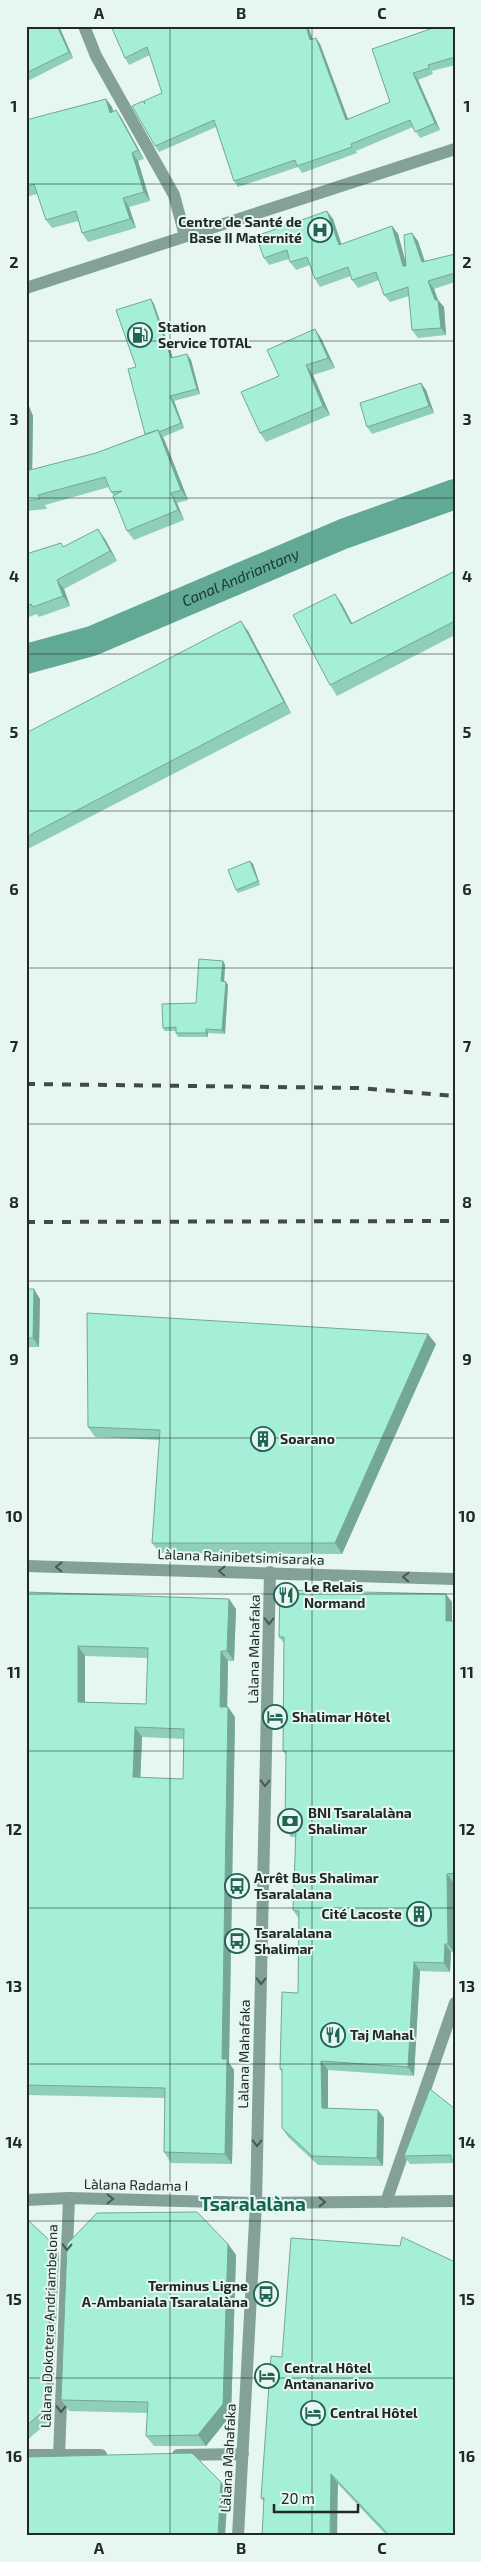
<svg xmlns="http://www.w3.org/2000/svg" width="481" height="2562" viewBox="0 0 481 2562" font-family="'Exo 2',sans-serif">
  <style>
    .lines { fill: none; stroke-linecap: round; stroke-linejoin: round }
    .canal { stroke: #61a995; stroke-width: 30 }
    .minor { stroke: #83a198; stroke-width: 12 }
    .tertiary { stroke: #83a198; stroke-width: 12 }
    .rail { stroke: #434b49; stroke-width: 4; stroke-dasharray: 9 9; stroke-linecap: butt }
    .wall { fill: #8eceba; fill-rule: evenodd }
    .shaded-wall { fill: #74a797 }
    .building { fill: #a5efd8; stroke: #74a797; fill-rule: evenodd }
    .oneway { stroke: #495854 }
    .grid { fill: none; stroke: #222826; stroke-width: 1; stroke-opacity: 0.55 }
    .labels { text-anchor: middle; stroke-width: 4; stroke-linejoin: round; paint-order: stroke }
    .poi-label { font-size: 14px; font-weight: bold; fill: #222826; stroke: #e6f7f1; text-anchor: start }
    .street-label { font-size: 14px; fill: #222826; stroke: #e6f7f1 }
    .water-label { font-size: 15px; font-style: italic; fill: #14372d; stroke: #e6f7f1 }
    .district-label { font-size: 19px; font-weight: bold; fill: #136452; stroke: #e6f7f1 }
    .neatline { fill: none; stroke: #222826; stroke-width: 2 }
    .grid-label { font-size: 16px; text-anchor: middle; font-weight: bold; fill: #222826 }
  </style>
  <rect width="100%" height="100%" fill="#e6f7f1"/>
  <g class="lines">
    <!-- canal -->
    <path class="canal" id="s1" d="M26,659L92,641L343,534L455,494"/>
    <!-- minor -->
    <path class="minor" d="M84,26L96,56L174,195L185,236
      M386,2202L455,2003
      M26,2455H101
      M178,2455L243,2454
      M59,2456L69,2198
      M238,2536L256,2203L270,1572"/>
    <!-- tertiary -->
    <path class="tertiary" d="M26,288L455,149
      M26,1566L455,1579
      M26,2200L69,2198L256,2203L455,2201"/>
    <!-- rail -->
    <path class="rail" d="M26,1084L359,1088L455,1096
      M26,1222L455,1221"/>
  </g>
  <!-- wall -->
  <path class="wall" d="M26,26H59L73,58L26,82Z
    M111,26H308L312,39L320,44L348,119L390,102L372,49L455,26V65L432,71L433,74L418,80L440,130L420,138L413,127L356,151L357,153L302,173L298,167L238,187L234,181L216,127L159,152L155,146L145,104L162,93L150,55L129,65L125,58Z
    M106,99L112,107L113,111L116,110L122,119L144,159L138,161L150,201L129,207L136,228L88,242L82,233L78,221L52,228L46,220L37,194L26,197V120Z
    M333,219L341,244L392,226L398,234L406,266L418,241L425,261L455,254V282L434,289L438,300L444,307L446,335L418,338L412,330L409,296L390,302L384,295L379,280L358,288L352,280L351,276L320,287L315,279L310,265L296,270L290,262L289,259L269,265L264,258Z
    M151,299L154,304L173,358L187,354L191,360L200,394L174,401L184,428L163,437L164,439L188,500L177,503L184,520L134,540L127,531L113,495L109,487L45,505L47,509L26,511V399L33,416L32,470L96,453L145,434L136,367Z
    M321,338L335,368L313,375L330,415L266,442L260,433Z
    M421,383L426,390L434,413L372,434L367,427Z
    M105,539L117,561L64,589L70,606L39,617L37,614L26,618V554L61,543L63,547Z
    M455,571V635L337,696L330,685L342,604L352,623Z
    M248,631L291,713L26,850V733Z
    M250,861L253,864L260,885L238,893L236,890Z
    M223,961L225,965L224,981L226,982L228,985L225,1034L208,1033V1037H178L176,1033V1031H165L163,1028L196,1003Z
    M26,1289L40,1299L39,1347H26Z
    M436,1344L342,1554L160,1553L152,1543L160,1440L95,1437L88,1427Z
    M26,1592L229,1599L236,1609L234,1661H228L227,1707H228L235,1717L229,2063L234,2070L232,2164L171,2163L164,2152L165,2098L28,2095L26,2162ZM85,1656L148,1658L146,1704L85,1702ZM142,1737L184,1739L183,1779L140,1778Z
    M452,1602V1621H455V1882H453L454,1952H451L450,1972L420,1971L414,2076L328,2070V2108L378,2110L384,2118L383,2166L318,2165L288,2137L282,2128V2072L280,2069L298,1993L299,1919L293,1910L296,1837H291L285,1829L286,1755L283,1751L284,1643L279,1637Z
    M455,2109V2165L453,2163L410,2164L404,2156Z
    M26,2218L59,2253L52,2419L26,2441Z
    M228,2244L236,2255L231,2415L206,2446H154L146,2436L148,2413L69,2411L61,2400Z
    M282,2357L455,2536H387L338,2484L263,2501L261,2498Z"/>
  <!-- shaded-wall -->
  <path class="shaded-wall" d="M57,26H59L73,58L69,52Z
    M306,26H308L315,46L310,40Z
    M316,38L320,44L351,127L346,120Z
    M413,73L418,80L440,130L435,123Z
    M106,99L112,107L116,121L110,113Z
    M116,110L122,119L144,159L138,150Z
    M132,153L138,161L150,201L144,192Z
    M123,198L129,207L136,228L130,219Z
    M327,211L333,219L344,252L339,245Z
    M392,226L398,234L409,274L403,266Z
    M412,233L418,241L427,270L422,262Z
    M428,281L434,289L439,303L438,300L444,307L446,335L441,328L435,300Z
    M151,299L154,304L175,364L171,358Z
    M315,329L321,338L335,368L328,358Z
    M187,354L191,360L200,394L197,389Z
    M306,365L313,375L330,415L323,406Z
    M421,383L426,390L434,413L429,406Z
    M170,396L174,401L184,428L181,423Z
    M26,399L33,416L32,481L26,473Z
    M158,430L164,439L188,500L181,490Z
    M171,493L177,503L184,520L178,510Z
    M98,529L105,539L117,561L110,551Z
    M57,580L64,589L70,606L63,596Z
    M335,594L342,604L358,635L351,624Z
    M241,621L248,631L291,713L284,702Z
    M250,861L253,864L260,885L258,881Z
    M223,961L225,965L224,985L221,981Z
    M226,982L228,985L225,1034L222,1030Z
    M206,1029L208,1033V1037L206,1033Z
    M34,1289L40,1299L39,1347L33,1338Z
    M428,1334L436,1344L342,1554L335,1543Z
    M446,1594L452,1602V1630L446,1621Z
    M229,1599L236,1609L234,1661L227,1651Z
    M78,1646L85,1656V1712L78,1702Z
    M221,1651L228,1661L227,1717L220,1707Z
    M228,1707L235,1717L229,2063L234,2070L232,2164L225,2154L222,2059Z
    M135,1727L142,1737L140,1788L133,1777Z
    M447,1874L453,1882L454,1952L448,1944Z
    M445,1944L451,1952L450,1972L444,1963Z
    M414,1962L420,1971L414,2076L408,2067Z
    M321,2061L328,2070V2117L322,2108Z
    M26,2092L28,2095L27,2162H26Z
    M378,2110L384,2118L383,2166L377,2158Z
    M52,2243L59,2253L52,2419L46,2409Z
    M228,2244L236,2255L231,2415L206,2446L198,2435Z
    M331,2474L338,2484L337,2536H330Z
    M221,2482L228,2492L225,2536H218Z"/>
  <!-- building -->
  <path class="building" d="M26,26H57L69,52L26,73Z
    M111,26H306L310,40L316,38L346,120L390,102L372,49L439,26H455V57L428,65L429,68L413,73L435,123L415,132L410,120L351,144L352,147L297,166L295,160L234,181L214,120L155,146L132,106L143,101L145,104L144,101L162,93L147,47L125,58Z
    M106,99L110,113L116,110L138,150L132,153L144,192L123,198L130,219L82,233L76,211L46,220L34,184L26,187V120Z
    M327,211L339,245L392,226L403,266H406L404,235L412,233L422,262L455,254V273L428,281L435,300H438L441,328L412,330L408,287L384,295L376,272L352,280L348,267L315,279L307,257L290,262L287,250L264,258L256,236Z
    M151,299L171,358L187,354L197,389L170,396L181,423L159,432L158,430L145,434L128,369L136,367L116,310Z
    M315,329L328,358L306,365L323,406L260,433L241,392L279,376L267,350Z
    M421,383L429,406L367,427L360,403Z
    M158,430L181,490L171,493L178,510L127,531L113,496L122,491L111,492L105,477L38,495L40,499L26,501V471L96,453Z
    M98,529L110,551L57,580L63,596L33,607L31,604L26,606V554L61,543L63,547Z
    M455,571V621L330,685L293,615L335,594L351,624Z
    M241,621L284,702L26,837V733Z
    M250,861L258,881L236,890L228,870Z
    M199,959L223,961L221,981L226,982L222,1030L206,1029V1033H176V1027L163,1028L162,1004L196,1003Z
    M26,1289H34L33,1338H26Z
    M87,1313L428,1334L335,1543H152L160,1430L88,1427Z
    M280,1590L446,1594V1621H455V1873L447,1874L448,1944H445L444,1963L414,1962L408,2067L321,2061L322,2108L378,2110L377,2158L312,2156L282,2128V2069H280L282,1992L298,1993L299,1911L293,1910L296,1829H285L286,1751H283L284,1637H279Z
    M26,1592L229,1599L227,1651H221L220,1707H228L222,2059H227L225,2154L164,2152L165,2088L26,2085ZM78,1646L148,1648L146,1704L78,1702ZM135,1727L184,1729L183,1779L133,1777Z
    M430,2089L455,2109V2160H451V2155L404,2156Z
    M197,2212L228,2244L223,2404L198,2435L146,2436L148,2402L61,2400L67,2244L97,2213Z
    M26,2218L52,2243L46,2409L26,2426Z
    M402,2237L455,2262V2536H390L331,2474L330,2536H262L264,2498H261L271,2356L282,2357L291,2238L400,2246Z
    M192,2453L221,2482L218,2536H26V2457Z"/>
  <!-- one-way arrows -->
  <defs><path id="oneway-chevron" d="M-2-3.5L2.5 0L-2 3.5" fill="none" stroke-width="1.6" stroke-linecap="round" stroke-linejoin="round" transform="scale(1.25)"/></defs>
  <g class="oneway">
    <use href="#oneway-chevron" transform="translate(59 1567) rotate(-179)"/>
    <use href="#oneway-chevron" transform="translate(222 1571) rotate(-179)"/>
    <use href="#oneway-chevron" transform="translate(406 1577) rotate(-178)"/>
    <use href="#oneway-chevron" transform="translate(269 1621) rotate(91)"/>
    <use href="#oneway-chevron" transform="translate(265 1783) rotate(91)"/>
    <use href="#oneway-chevron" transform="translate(261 1981) rotate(91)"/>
    <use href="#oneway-chevron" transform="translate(257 2143) rotate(91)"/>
    <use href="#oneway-chevron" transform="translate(110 2199) rotate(1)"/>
    <use href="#oneway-chevron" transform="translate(322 2202)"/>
    <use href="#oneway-chevron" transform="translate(67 2247) rotate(92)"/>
    <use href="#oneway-chevron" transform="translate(61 2409) rotate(92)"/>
  </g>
  <!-- grid -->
  <path class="grid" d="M170,26V2536M312,26V2536M26,184H455M26,341H455M26,498H455M26,654H455M26,811H455M26,968H455M26,1124H455M26,1281H455M26,1438H455M26,1594H455M26,1751H455M26,1908H455M26,2064H455M26,2221H455M26,2378H455"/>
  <!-- icons -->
  <defs>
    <symbol id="hospital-ring" viewBox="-11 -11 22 22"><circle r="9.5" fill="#e6f7f1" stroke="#226454" stroke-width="1.5"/><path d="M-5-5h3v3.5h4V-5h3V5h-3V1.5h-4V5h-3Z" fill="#226454"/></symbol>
    <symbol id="fuel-ring" viewBox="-11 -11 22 22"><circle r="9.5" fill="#e6f7f1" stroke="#226454" stroke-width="1.5"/><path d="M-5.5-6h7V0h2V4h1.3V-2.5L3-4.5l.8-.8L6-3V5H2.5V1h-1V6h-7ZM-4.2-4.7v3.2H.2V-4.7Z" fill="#226454"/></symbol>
    <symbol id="building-ring" viewBox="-11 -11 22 22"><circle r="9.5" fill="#e6f7f1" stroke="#226454" stroke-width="1.5"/><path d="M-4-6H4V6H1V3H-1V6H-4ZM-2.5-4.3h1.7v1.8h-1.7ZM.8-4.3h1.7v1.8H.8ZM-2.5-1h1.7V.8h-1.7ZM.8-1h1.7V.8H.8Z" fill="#226454"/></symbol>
    <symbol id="restaurant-ring" viewBox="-11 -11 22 22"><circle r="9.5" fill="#e6f7f1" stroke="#226454" stroke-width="1.5"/><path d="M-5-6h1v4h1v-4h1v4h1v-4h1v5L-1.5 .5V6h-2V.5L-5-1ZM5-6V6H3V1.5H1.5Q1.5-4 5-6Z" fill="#226454"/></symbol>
    <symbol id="hotel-ring" viewBox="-11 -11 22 22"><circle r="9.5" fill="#e6f7f1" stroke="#226454" stroke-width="1.5"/><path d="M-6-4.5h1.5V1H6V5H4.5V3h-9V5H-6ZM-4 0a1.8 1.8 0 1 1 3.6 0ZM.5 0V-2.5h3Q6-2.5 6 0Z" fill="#226454"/></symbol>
    <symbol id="bank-ring" viewBox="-11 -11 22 22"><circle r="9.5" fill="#e6f7f1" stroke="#226454" stroke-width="1.5"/><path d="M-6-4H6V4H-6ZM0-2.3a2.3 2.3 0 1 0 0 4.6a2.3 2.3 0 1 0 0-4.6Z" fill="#226454"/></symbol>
    <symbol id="bus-ring" viewBox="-11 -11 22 22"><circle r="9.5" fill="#e6f7f1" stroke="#226454" stroke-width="1.5"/><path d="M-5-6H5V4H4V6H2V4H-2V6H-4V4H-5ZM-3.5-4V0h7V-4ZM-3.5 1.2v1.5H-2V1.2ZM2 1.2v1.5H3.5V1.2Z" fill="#226454"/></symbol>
  </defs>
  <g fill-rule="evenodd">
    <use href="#hospital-ring" x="306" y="216" width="28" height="28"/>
    <use href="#fuel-ring" x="126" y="321" width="28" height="28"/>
    <use href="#building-ring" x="249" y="1425" width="28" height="28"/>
    <use href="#restaurant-ring" x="272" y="1581" width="28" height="28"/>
    <use href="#hotel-ring" x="261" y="1703" width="28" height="28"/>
    <use href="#bank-ring" x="276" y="1807" width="28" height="28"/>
    <use href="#bus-ring" x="223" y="1872" width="28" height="28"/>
    <use href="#building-ring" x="405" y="1900" width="28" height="28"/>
    <use href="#bus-ring" x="223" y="1927" width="28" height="28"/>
    <use href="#restaurant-ring" x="319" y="2021" width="28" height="28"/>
    <use href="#bus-ring" x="252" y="2280" width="28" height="28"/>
    <use href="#hotel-ring" x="253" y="2362" width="28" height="28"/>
    <use href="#hotel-ring" x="299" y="2399" width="28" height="28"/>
  </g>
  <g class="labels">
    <!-- poi labels -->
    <g class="poi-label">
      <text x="302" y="227" text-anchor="end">Centre de Santé de<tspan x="302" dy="16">Base II Maternité</tspan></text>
      <text x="158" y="332">Station<tspan x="158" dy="16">Service TOTAL</tspan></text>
      <text x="280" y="1444">Soarano</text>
      <text x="304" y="1592">Le Relais<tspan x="304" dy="16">Normand</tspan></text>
      <text x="292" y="1722">Shalimar Hôtel</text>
      <text x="308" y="1818">BNI Tsaralalàna<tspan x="308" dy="16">Shalimar</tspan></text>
      <text x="254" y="1883">Arrêt Bus Shalimar<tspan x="254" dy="16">Tsaralalana</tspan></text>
      <text x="402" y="1919" text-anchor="end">Cité Lacoste</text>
      <text x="254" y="1938">Tsaralalana<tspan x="254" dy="16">Shalimar</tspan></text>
      <text x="350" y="2040">Taj Mahal</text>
      <text x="248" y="2291" text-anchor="end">Terminus Ligne<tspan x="248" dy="16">A-Ambaniala Tsaralalàna</tspan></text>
      <text x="284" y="2373">Central Hôtel<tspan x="284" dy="16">Antananarivo</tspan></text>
      <text x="330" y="2418">Central Hôtel</text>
    </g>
    <!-- street labels -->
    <g class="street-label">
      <text transform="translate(241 1557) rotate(2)" y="5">Làlana Rainibetsimisaraka</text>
      <text transform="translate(254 1649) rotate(-89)" y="5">Làlana Mahafaka</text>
      <text transform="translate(244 2054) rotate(-89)" y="5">Làlana Mahafaka</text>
      <text transform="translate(136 2185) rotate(1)" y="5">Làlana Radama I</text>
      <text transform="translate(49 2326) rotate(-88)" y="5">Làlana Dokotera Andriambelona</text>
      <text transform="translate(228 2458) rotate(-87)" y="5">Làlana Mahafaka</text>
    </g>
    <!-- water labels -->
    <g class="water-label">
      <text dy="5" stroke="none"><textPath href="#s1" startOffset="230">Canal Andriantany</textPath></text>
    </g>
    <!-- district labels -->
    <g class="district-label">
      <text x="253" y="2211">Tsaralalàna</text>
    </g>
  </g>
  <!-- border -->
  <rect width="481" height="2562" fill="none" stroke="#e6f7f1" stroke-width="55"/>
  <!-- scale -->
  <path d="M274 2504v8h84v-8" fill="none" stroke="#222826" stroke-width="2.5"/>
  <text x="281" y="2504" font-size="15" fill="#222826" stroke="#e6f7f1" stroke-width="4" paint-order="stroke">20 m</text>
  <rect x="28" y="28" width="426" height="2506" class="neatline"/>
  <g class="grid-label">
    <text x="99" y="19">A</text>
    <text x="241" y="19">B</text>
    <text x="382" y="19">C</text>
    <text x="14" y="112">1</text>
    <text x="467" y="112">1</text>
    <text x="14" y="268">2</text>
    <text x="467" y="268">2</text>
    <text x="14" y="425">3</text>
    <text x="467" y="425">3</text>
    <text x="14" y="582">4</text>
    <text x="467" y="582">4</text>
    <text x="14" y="738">5</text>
    <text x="467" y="738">5</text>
    <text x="14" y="895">6</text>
    <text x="467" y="895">6</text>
    <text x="14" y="1052">7</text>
    <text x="467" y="1052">7</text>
    <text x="14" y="1208">8</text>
    <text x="467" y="1208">8</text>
    <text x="14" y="1365">9</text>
    <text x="467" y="1365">9</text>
    <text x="14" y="1522">10</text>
    <text x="467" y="1522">10</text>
    <text x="14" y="1678">11</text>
    <text x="467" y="1678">11</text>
    <text x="14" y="1835">12</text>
    <text x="467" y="1835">12</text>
    <text x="14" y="1992">13</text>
    <text x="467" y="1992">13</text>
    <text x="14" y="2148">14</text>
    <text x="467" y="2148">14</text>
    <text x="14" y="2305">15</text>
    <text x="467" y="2305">15</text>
    <text x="14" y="2462">16</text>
    <text x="467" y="2462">16</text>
    <text x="99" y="2554">A</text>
    <text x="241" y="2554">B</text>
    <text x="382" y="2554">C</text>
  </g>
</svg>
